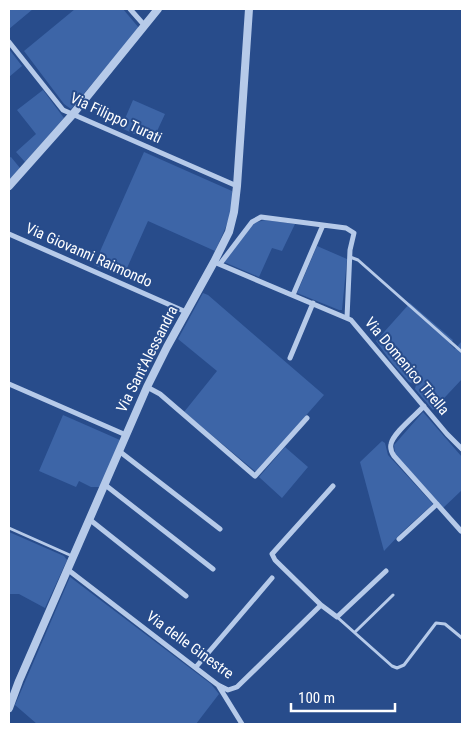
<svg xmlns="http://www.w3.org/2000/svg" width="471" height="733" viewBox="0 0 471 733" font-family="'Roboto Condensed',sans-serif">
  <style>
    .green { fill: #3d65a7 }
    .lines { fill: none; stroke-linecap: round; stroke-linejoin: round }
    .service { stroke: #b6cae9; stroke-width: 3 }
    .minor { stroke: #b6cae9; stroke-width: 5 }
    .tertiary { stroke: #b6cae9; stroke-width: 8 }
    .labels { text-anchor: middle; stroke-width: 4; stroke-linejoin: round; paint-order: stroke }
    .street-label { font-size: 15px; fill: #fff; stroke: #284c8b }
  </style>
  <rect width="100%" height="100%" fill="#284c8b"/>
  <!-- green -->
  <path class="green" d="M9,9H33L9,29Z
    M75,9H123L139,28L71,109L64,104L24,51Z
    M9,49L22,66L9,77Z
    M43,90L64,118L25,162L16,152L36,134L17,110Z
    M133,100L165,114L152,142L121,128Z
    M144,152L232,191C237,206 222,236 215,251L148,221L123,277L94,265Z
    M11,157L20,168L9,180V158Z
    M265,220L295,224L282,251L272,248L259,277L224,262L254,223Z
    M317,246L347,259L342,310H339L297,293Z
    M203,293L208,295L324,395L256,472L184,412L217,371L178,339Z
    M410,303L453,340L450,344L455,349L462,341V379L433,410L415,389L416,385L409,382L392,363L376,341Z
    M423,412L462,457V490L443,508L395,454L394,445Z
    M63,415L120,440L100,487H91L79,481L76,487L39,471Z
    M382,441L385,443L388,455L433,504L402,532L384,551L360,462Z
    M285,447L308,467L282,498L259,477Z
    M9,532L64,556L67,560L45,608L19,594H9Z
    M70,577L211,684L219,694L196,724H37L15,705Z"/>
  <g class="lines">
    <!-- service -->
    <path class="service" d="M350,257L358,260L462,352
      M9,528L72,556
      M337,617L392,666L397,668L404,665L436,623L445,624L462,638
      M355,632L393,595"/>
    <!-- minor -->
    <path class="minor" d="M130,9L145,26
      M9,42L63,110L237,186
      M9,234L186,312
      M214,262L351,320L447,434L462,449
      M220,264L252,222L261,217L346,228L354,233L350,250L347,318
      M293,295L323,225
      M290,358L313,303
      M9,384L126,435
      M147,387L160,394L255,476L307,418
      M424,406C416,415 393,433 391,444C390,448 392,453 394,456L461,531
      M119,451L220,529
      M104,484L213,569
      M89,519L186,596
      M399,539L437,504
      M67,569L218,685L228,690L237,687L321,605L337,617L386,571
      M321,605L275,560L272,554L333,486
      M196,667L272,578
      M218,685L242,724"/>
    <!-- tertiary -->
    <path class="tertiary" d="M9,186L73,114L158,9
      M9,708L19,681L147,387L167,347L214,262L229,232L234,212L237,186L249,9"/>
  </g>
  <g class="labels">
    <!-- street labels -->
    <g class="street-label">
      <text transform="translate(116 118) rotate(25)" y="5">Via Filippo Turati</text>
      <text transform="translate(89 255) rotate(24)" y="5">Via Giovanni Raimondo</text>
      <text transform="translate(147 359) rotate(-63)" y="5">Via Sant'Alessandra</text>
      <text transform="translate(407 366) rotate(50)" y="5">Via Domenico Tirella</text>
      <text transform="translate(190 645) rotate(36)" y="5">Via delle Ginestre</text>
    </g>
  </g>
  <!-- border -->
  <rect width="471" height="733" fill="none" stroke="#ffffff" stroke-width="20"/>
  <!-- scale -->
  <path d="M291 703v8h104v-8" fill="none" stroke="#ffffff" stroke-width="2.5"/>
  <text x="298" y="703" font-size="15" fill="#ffffff" stroke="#284c8b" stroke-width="4" paint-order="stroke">100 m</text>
</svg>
